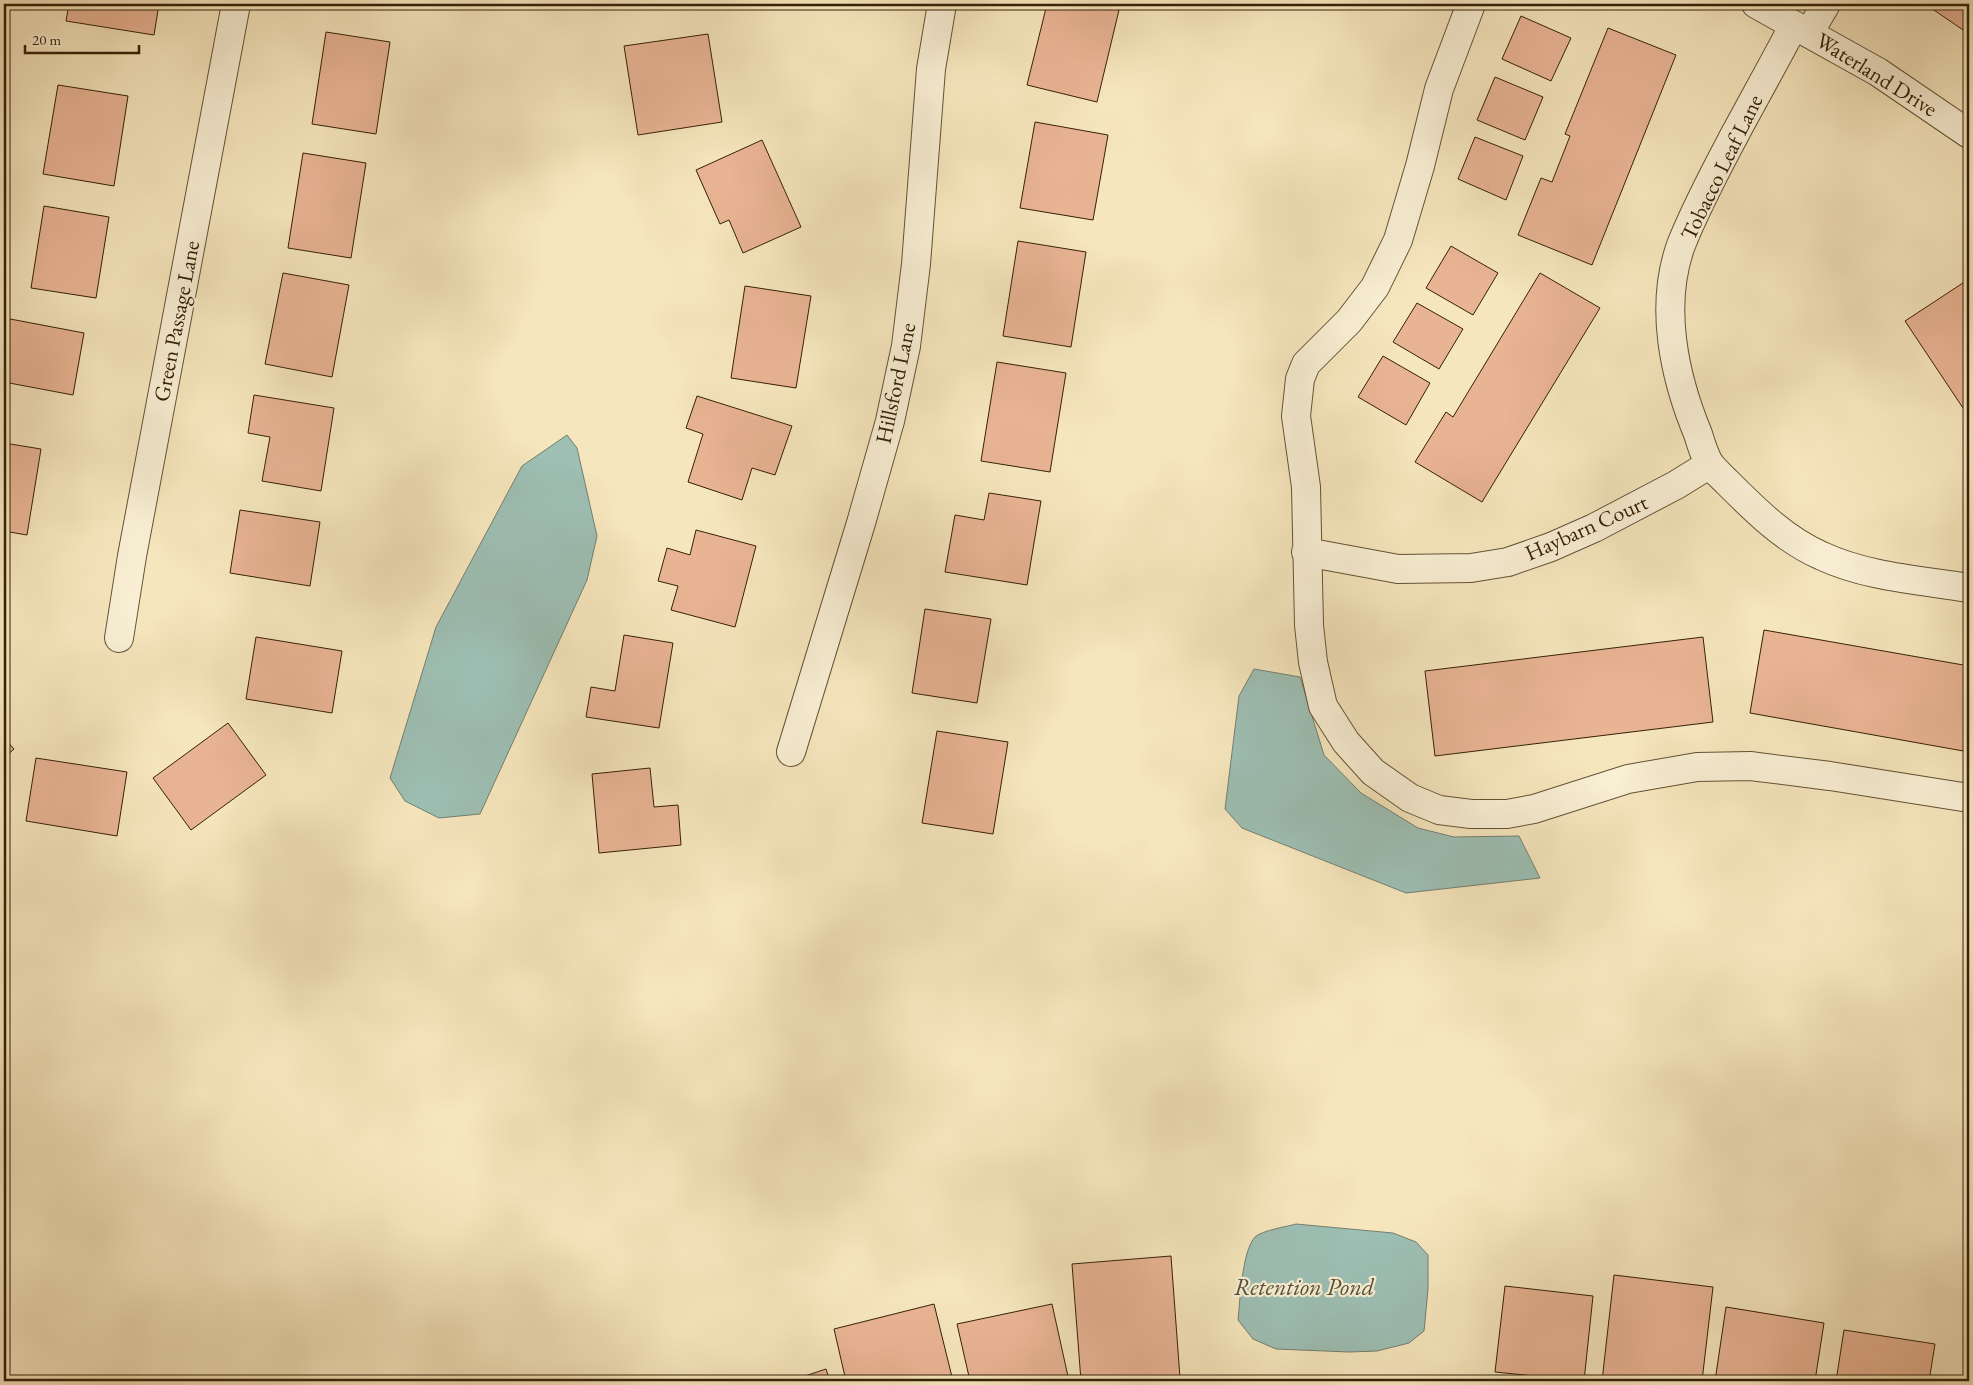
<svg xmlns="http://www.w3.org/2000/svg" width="1973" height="1385" viewBox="0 0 1973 1385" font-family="'EB Garamond',serif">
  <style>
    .water { fill: #9dbfb4; stroke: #737f6f }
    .building { fill: #e9b494; stroke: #342007 }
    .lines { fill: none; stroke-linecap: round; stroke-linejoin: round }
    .minor-casing { stroke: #645234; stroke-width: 30 }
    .minor { stroke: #f9efd4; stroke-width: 28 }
    .labels { text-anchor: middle; stroke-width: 4.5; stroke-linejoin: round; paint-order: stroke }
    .street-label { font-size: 22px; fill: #342007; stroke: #f9efd4 }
    .water-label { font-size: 24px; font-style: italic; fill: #54503b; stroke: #f9efd4 }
  </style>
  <rect width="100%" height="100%" fill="#f6e6bd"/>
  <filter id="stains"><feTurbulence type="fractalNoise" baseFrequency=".004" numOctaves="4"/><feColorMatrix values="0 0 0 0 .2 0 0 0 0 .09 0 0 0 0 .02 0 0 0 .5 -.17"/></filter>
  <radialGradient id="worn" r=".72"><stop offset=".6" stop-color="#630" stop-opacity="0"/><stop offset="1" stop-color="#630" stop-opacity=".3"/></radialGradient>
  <!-- water -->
  <path class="water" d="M567,435L577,448L597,536L587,580L480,814L439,818L405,801L390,778L436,627L522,466Z
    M1254,669L1300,677L1324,755L1361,793L1418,828L1454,837L1519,836L1540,878L1406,893L1242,828L1225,809L1239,696Z
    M1296,1224L1393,1233L1416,1242L1428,1255V1289L1424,1331L1409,1343L1377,1351L1349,1352L1276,1349L1253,1339L1238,1320C1240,1301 1242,1251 1255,1237C1263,1230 1286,1227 1296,1224Z"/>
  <!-- building -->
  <path class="building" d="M69,4H159L154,35L66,21Z
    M1047,4H1092L1119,10L1097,102L1027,85Z
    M1925,4H1969V34Z
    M1521,16L1571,38L1551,81L1502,59Z
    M1608,28L1676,55L1592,265L1518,235L1541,178L1552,182L1570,136L1565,134Z
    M326,32L390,42L376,134L312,124Z
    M708,34L722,122L638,135L624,46Z
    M1495,77L1543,97L1525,140L1477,120Z
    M58,85L128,96L114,186L43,174Z
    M1035,122L1108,135L1093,220L1020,208Z
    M1475,137L1523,156L1506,200L1458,179Z
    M762,140L801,227L743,253L729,220L720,224L696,170Z
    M303,153L366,163L351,258L288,248Z
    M44,206L109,217L96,298L31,288Z
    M1018,241L1086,252L1071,347L1003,336Z
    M1451,246L1498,273L1473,315L1426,288Z
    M283,273L349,285L332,377L265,364Z
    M1540,273L1600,308L1482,502L1415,462L1446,412L1453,417Z
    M1969,279V405L1963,408L1905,321Z
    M745,286L811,296L796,388L731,378Z
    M1417,303L1463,329L1439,369L1393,342Z
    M5,318L84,333L73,395L4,382Z
    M1383,356L1430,383L1406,425L1358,397Z
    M997,362L1066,373L1050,472L981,461Z
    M254,395L334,408L321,491L262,481L270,437L248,433Z
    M697,396L792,426L775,475L752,468L742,500L688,482L703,434L686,428Z
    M4,443L41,449L27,535L4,531Z
    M989,493L1041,501L1027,585L945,572L955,515L984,520Z
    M240,510L320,522L310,586L230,573Z
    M696,530L756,546L735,627L671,610L678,586L658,581L667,548L690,555Z
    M925,609L991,619L977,703L912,693Z
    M1764,630L1969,666V752L1750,713Z
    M624,635L673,643L659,728L586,717L591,687L615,691Z
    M256,637L342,651L332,713L246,699Z
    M1703,637L1713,722L1435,756L1425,671Z
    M228,723L266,775L191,830L153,778Z
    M937,731L1008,742L993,834L922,823Z
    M4,738L14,749L4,758Z
    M36,758L127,772L117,836L26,821Z
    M650,768L654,807L678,805L681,845L599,853L592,774Z
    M1171,1256L1180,1378L1139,1381H1081L1072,1264Z
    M1614,1275L1713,1287L1702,1381H1602Z
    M1505,1286L1593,1296L1584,1381L1495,1372Z
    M934,1304L953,1381H846L834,1329Z
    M1052,1304L1069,1381H970L957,1324Z
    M1726,1307L1824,1323L1815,1381H1715Z
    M1844,1330L1935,1344L1929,1381H1836Z
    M826,1369L830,1381H790Z"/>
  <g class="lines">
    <defs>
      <path id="minor" d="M1471,4L1439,89L1420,166L1398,240L1375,287L1349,321L1306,364L1300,379L1296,416L1306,487L1309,625L1313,662L1323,706L1346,742L1373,772L1410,798L1439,810L1471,814H1507L1534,809L1628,779L1697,767L1750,766L1830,776L1969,798
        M1756,4L1878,72L1969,134
        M1794,25C1775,61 1755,97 1735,134C1716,170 1696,207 1681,245C1659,306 1674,376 1698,434C1701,444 1704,454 1709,463C1714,470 1722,477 1728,483C1756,511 1785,540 1822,556C1867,577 1920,580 1969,588
        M1809,33L1826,4
        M1306,552L1398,569L1471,568L1508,562L1551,547L1594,528L1676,485L1710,464
        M119,638L132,556L236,4
        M791,752L861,523L890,421L906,346L916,264L931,69L942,4"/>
    </defs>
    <!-- minor casing -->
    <use href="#minor" class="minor-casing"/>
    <!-- minor -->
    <use href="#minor" class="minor"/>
  </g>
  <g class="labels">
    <!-- street labels -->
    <g class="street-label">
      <text transform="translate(1877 74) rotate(32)" y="8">Waterland Drive</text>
      <text transform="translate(1721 167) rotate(-64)" y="8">Tobacco Leaf Lane</text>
      <text transform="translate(176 321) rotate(-79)" y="8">Green Passage Lane</text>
      <text transform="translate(895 383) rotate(-78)" y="8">Hillsford Lane</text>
      <text transform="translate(1586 527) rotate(-24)" y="8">Haybarn Court</text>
    </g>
    <!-- water labels -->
    <g class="water-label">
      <text x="1304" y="1295">Retention Pond</text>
    </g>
  </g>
  <!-- margin -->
  <rect width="1973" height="1385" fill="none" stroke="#f6e6bd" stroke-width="20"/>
  <rect x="5" y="5" width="1963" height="1375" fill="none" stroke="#342007" stroke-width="2.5"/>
  <rect x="10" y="10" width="1953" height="1365" fill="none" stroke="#342007"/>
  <!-- scale -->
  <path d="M25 45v8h114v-8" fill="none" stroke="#342007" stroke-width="2.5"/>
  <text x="32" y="45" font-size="15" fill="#342007" stroke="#f9efd4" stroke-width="4" paint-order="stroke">20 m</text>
  <rect width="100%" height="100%" filter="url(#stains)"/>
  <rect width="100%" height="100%" fill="url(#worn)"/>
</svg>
